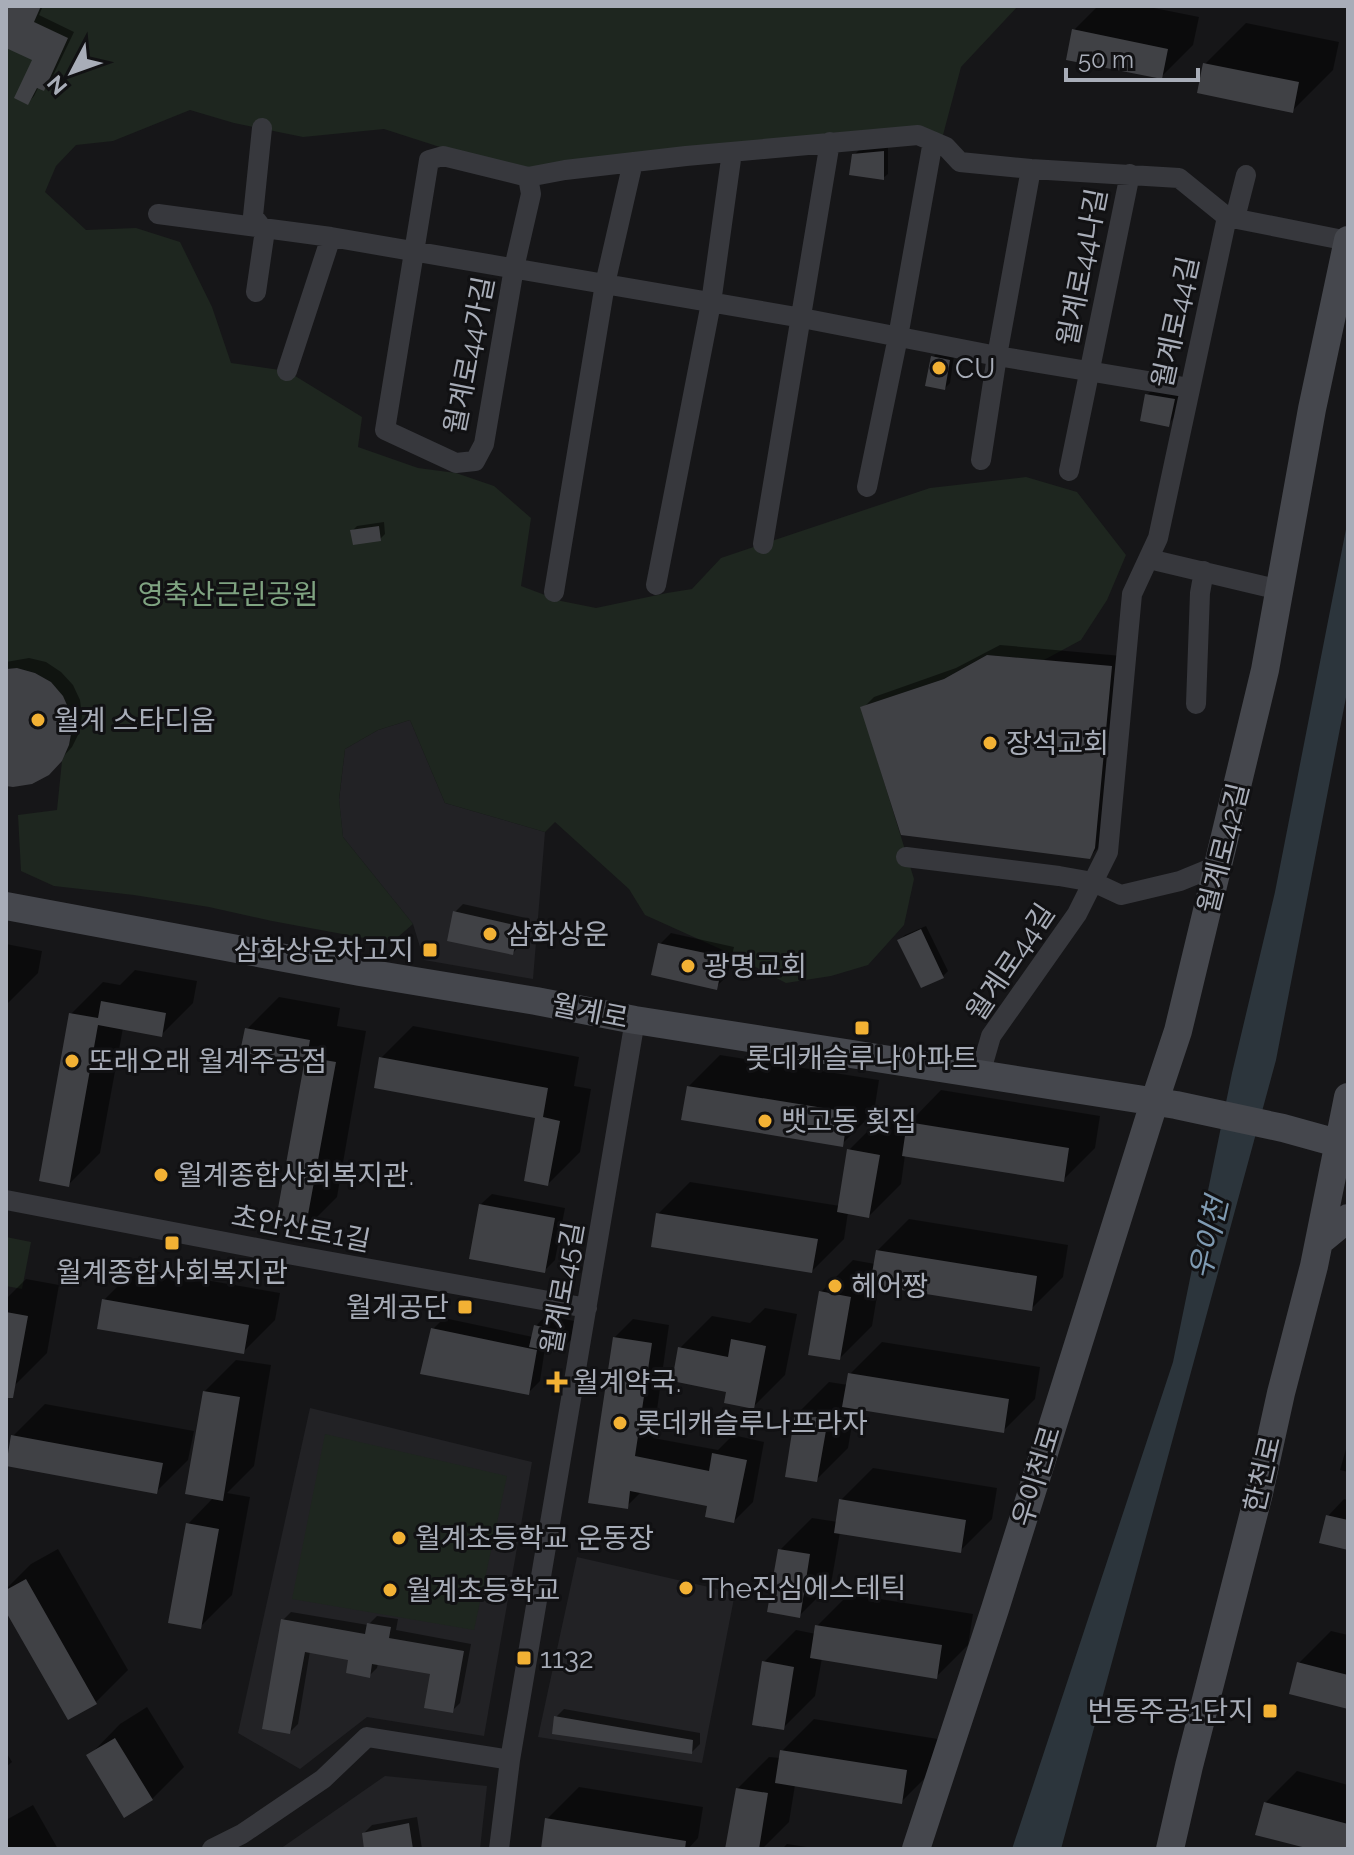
<svg xmlns="http://www.w3.org/2000/svg" width="1354" height="1855" viewBox="0 0 1354 1855" font-family="Raleway,'Noto Sans KR',sans-serif">
  <style>
    .built { fill: #222225 }
    .green { fill: #1e261f }
    .water { fill: #2c353c }
    .shadow { fill: #0007 }
    .building { fill: #404145 }
    .lines { fill: none; stroke-linecap: round; stroke-linejoin: round }
    .street { stroke: #37383d; stroke-width: 20 }
    .secondary { stroke: #45474d; stroke-width: 28 }
    .poi-dot { fill: #f2b134; stroke: #111113; stroke-width: 3 }
    .labels { text-anchor: middle; stroke-width: 6; stroke-linejoin: round; paint-order: stroke }
    .street-label { font-size: 28px; fill: #a8adb8; stroke: #111113 }
    .poi-label { font-size: 28px; fill: #a8adb8; stroke: #111113; text-anchor: start }
    .park-label { font-size: 28px; fill: #7fa381; stroke: #111113 }
    .water-label { font-size: 30px; font-style: italic; fill: #7f9bb3; stroke: #111113 }
  </style>
  <rect width="100%" height="100%" fill="#161618"/>
  <!-- built -->
  <path class="built" d="M410,720L445,803L545,832L533,979L424,960L413,924L343,837L339,800L345,749L378,730Z
    M310,1408L532,1462L484,1736L367,1717L300,1769L238,1733Z
    M577,1557L735,1593L702,1763L538,1737Z
    M385,1776L487,1786L480,1849H280Z"/>
  <!-- green -->
  <path class="green" d="M6,6H1018L961,67L943,135L528,168L443,148L384,129L303,137L234,123L190,110L113,141L76,145L56,166L45,192L86,230L136,228L180,242L212,307L231,363L287,371L362,417L358,447L418,468L456,473L494,486L531,518L521,586L561,601L596,608L667,593L692,589L721,558L930,488L1026,477L1077,492L1126,555L1107,600L1081,640L1044,660L987,655L944,679L861,707L914,879L904,925L868,965L831,976L786,983L727,952L645,915L629,889L555,822L545,832L445,803L410,720L378,730L345,749L339,799L343,837L413,924L391,943L272,921L209,907L134,895L54,886L21,871L18,815L57,810L62,761L69,745L72,729L51,682L35,673L17,668L6,669Z
    M6,1237L31,1242L22,1289L6,1286Z
    M325,1434L507,1476L474,1630L292,1599Z"/>
  <!-- water -->
  <path class="water" d="M1348,519V687L1276,1060L1061,1849H1012L1173,1362L1232,1073L1275,892Z"/>
  <!-- shadow -->
  <path class="shadow" d="M10,6H43L39,15L74,32L50,82L44,89L39,86L34,96L28,103L35,59L6,46V15Z
    M1098,6H1144L1199,17L1193,45L1161,77L1074,30Z
    M1246,23L1339,42L1333,70L1292,111L1205,64Z
    M888,147V174L883,178L854,155L859,150Z
    M938,352L954,356L950,383L945,388L933,357Z
    M1155,387L1181,391L1176,416L1168,424L1147,395Z
    M384,522L385,534L380,539L352,531L357,526Z
    M1000,645L1122,656L1100,846L1089,857L863,708L874,697L956,668Z
    M29,658L46,662L61,672L73,685L80,700L82,716L79,733L72,747L48,773L6,784V662Z
    M463,904L526,918L520,945L513,953L455,912Z
    M926,926L948,971L943,976L922,985L900,940L905,935Z
    M671,933L734,947L727,976L716,987L660,944Z
    M6,944L42,951L38,973L6,1005Z
    M135,970L197,981L193,1003L161,1035L123,1028L100,1153L68,1185L71,1014L103,982L120,985Z
    M279,997L340,1008L337,1026L366,1031L337,1197L305,1229L306,1062L247,1029Z
    M413,1026L579,1057L574,1086L591,1089L580,1152L548,1184L538,1116L381,1058Z
    M720,1055L879,1080L874,1112L842,1144L688,1087Z
    M941,1090L1100,1116L1095,1148L1063,1180L905,1155L901,1184L869,1216L848,1212L844,1239L812,1271L658,1214L690,1182L840,1206L849,1150L881,1118L909,1123Z
    M492,1194L565,1208L555,1260L544,1271L481,1204Z
    M909,1219L1068,1245L1063,1277L1031,1309L879,1284L872,1326L840,1358L821,1292L853,1260L875,1264L877,1251Z
    M136,1268L280,1293L275,1320L243,1352L104,1300Z
    M26,1279L59,1285L47,1353L15,1385L6,1383V1299Z
    M765,1308L797,1314L785,1375L753,1407L728,1390L680,1348L712,1316L750,1323Z
    M546,1315L574,1321L571,1340L560,1351L545,1348L540,1381L529,1392L433,1329L444,1318L533,1337L536,1326Z
    M633,1319L669,1325L653,1438L718,1450L733,1435L764,1442L753,1502L734,1521L709,1504L642,1491L627,1506L614,1338Z
    M882,1342L1040,1367L1035,1399L1003,1431L855,1407L848,1448L816,1480L797,1414L829,1382L848,1385L850,1374Z
    M236,1360L271,1365L254,1466L227,1493L250,1497L232,1595L200,1627L188,1524L214,1497L204,1392Z
    M45,1404L194,1431L188,1460L156,1492L13,1436Z
    M1348,1442V1472L1340,1470Z
    M873,1468L997,1488L992,1519L960,1551L840,1532L831,1584L799,1616L780,1550L812,1518L838,1522L841,1500Z
    M1344,1499L1348,1500V1548L1328,1516Z
    M58,1549L128,1670L96,1702L6,1608V1589L31,1564Z
    M849,1594L973,1614L968,1645L936,1677L822,1658L815,1696L783,1728L764,1662L796,1630L816,1634L817,1626Z
    M291,1612L368,1625L377,1616L398,1619L396,1630L471,1644L460,1703L452,1711L433,1673L378,1663L377,1668L369,1676L351,1658L310,1651L298,1724L290,1732L283,1620Z
    M1331,1631L1348,1635V1707L1299,1663Z
    M147,1707L184,1767L152,1799L89,1756L120,1724Z
    M564,1709L700,1733V1744L692,1752L556,1717Z
    M814,1719L938,1739L933,1770L901,1802L795,1785L789,1822L762,1849H727L737,1789L769,1757L781,1758L782,1751Z
    M6,1752L12,1762L6,1767Z
    M1297,1771L1348,1785V1849H1319L1265,1803Z
    M579,1787L703,1807L698,1838L688,1849H543L547,1819Z
    M33,1805L58,1849H6V1820Z
    M417,1817L422,1849H366L364,1833L372,1825Z
    M787,1844L820,1849H782Z"/>
  <!-- building -->
  <path class="building" d="M6,6H41L34,22L68,38L44,91L37,88L28,105L14,98L32,60L6,48Z
    M1072,29L1168,49L1162,79L1066,60Z
    M1203,63L1299,82L1293,113L1197,93Z
    M884,151V180L849,175L852,154Z
    M931,356L950,360L945,390L925,386Z
    M1145,394L1175,399L1169,427L1140,421Z
    M379,526L381,541L353,545L350,530Z
    M987,655L1112,666L1095,848L1090,859L901,835L860,707L944,679Z
    M17,668L35,673L51,682L63,696L70,712L72,729L69,745L62,761L49,775L32,784L13,787L6,786V669Z
    M453,911L519,926L513,955L447,941Z
    M921,929L944,978L921,988L897,940Z
    M658,943L724,957L717,990L651,975Z
    M101,1001L166,1013L162,1037L98,1025L69,1187L39,1181L69,1013L98,1018Z
    M245,1028L310,1040L307,1057L336,1062L305,1231L275,1225L304,1064L240,1052Z
    M379,1057L548,1088L543,1117L560,1121L548,1186L524,1181L535,1118L374,1088Z
    M687,1086L848,1112L843,1147L681,1120Z
    M907,1122L1069,1148L1064,1182L902,1156Z
    M847,1149L880,1155L869,1218L837,1212Z
    M479,1204L555,1218L545,1273L469,1259Z
    M656,1213L818,1239L812,1273L651,1247Z
    M876,1250L1037,1276L1032,1311L870,1285Z
    M819,1291L851,1297L840,1360L808,1355Z
    M102,1299L249,1325L244,1354L97,1329Z
    M6,1312L28,1316L13,1398H6Z
    M534,1325L564,1332L560,1353L529,1347Z
    M431,1328L537,1350L529,1395L420,1374Z
    M613,1337L652,1343L635,1456L709,1471L712,1453L747,1460L734,1523L705,1517L707,1506L630,1491L628,1509L588,1503Z
    M731,1339L766,1346L754,1409L724,1403L726,1392L672,1381L678,1347L728,1357Z
    M848,1373L1009,1399L1004,1433L842,1407Z
    M203,1391L240,1397L223,1501L185,1494Z
    M795,1413L828,1419L817,1482L785,1477Z
    M11,1435L163,1463L157,1494L6,1466Z
    M839,1499L966,1520L961,1553L834,1533Z
    M1326,1515L1348,1520V1550L1319,1543Z
    M186,1523L219,1529L201,1629L168,1623Z
    M778,1549L810,1554L800,1618L767,1612Z
    M26,1579L97,1704L68,1720L6,1612V1590Z
    M281,1619L365,1634L367,1623L391,1627L389,1638L464,1651L453,1713L424,1708L430,1674L372,1664L370,1678L346,1673L348,1660L305,1652L290,1734L262,1729Z
    M815,1625L942,1645L937,1679L810,1658Z
    M762,1661L794,1667L784,1730L752,1725Z
    M1297,1662L1348,1675V1709L1289,1694Z
    M554,1716L693,1740L692,1754L552,1734Z
    M115,1738L153,1800L124,1818L86,1755Z
    M780,1750L907,1770L902,1804L775,1783Z
    M736,1788L768,1793L759,1849H725Z
    M1264,1802L1348,1824V1849H1310L1255,1835Z
    M545,1818L686,1841L685,1849H541Z
    M409,1823L413,1849H364L362,1833Z"/>
  <g class="lines">
    <!-- street -->
    <path class="street" d="M443,156L528,177L531,194L514,268L484,444L475,461L456,463L385,430L429,160Z
      M528,177L565,170L686,156L918,135L946,147L960,162L1031,169L1179,178L1227,217L1348,241
      M158,214L331,237L802,318L997,356L1190,388
      M1235,218L1246,175
      M256,292L264,237L262,228L253,216L262,128
      M287,371L331,237
      M981,460L997,356L1031,169
      M1069,471L1130,174
      M867,487L898,337L933,141
      M763,544L830,142
      M1149,559L1280,590
      M656,585L711,303L732,152
      M554,592L605,284L633,162
      M1196,704L1200,593L1204,571
      M906,857L1059,876L1093,882L1121,895L1180,881L1219,865
      M980,1074L991,1036L1077,914L1108,852L1132,594L1158,538L1227,217
      M6,1200L293,1255L587,1308
      M212,1849L242,1834L323,1779L367,1737L510,1760
      M499,1849L510,1760L635,1020"/>
    <!-- secondary -->
    <path class="secondary" d="M6,906L360,972L536,1001L635,1020L1176,1105L1283,1128L1348,1146
      M1319,1242L1348,1218
      M916,1849L995,1609L1154,1103L1178,1031L1265,670L1312,409L1348,240
      M1170,1849L1189,1766L1259,1493L1281,1393L1314,1266L1348,1097"/>
  </g>
  <!-- markers -->
  <g class="poi-dot">
    <circle cx="939" cy="368" r="8"/>
    <circle cx="38" cy="720" r="8"/>
    <circle cx="990" cy="743" r="8"/>
    <circle cx="490" cy="934" r="8"/>
    <rect x="422" y="942" width="16" height="16" rx="4"/>
    <circle cx="688" cy="966" r="8"/>
    <rect x="854" y="1020" width="16" height="16" rx="4"/>
    <circle cx="72" cy="1061" r="8"/>
    <circle cx="765" cy="1121" r="8"/>
    <circle cx="161" cy="1175" r="8"/>
    <rect x="164" y="1235" width="16" height="16" rx="4"/>
    <circle cx="835" cy="1286" r="8"/>
    <rect x="457" y="1299" width="16" height="16" rx="4"/>
    <path d="M553 1370h8v8h8v8h-8v8h-8v-8h-8v-8h8z"/>
    <circle cx="620" cy="1423" r="8"/>
    <circle cx="399" cy="1538" r="8"/>
    <circle cx="686" cy="1588" r="8"/>
    <circle cx="390" cy="1590" r="8"/>
    <rect x="516" y="1650" width="16" height="16" rx="4"/>
    <rect x="1262" y="1703" width="16" height="16" rx="4"/>
  </g>
  <g class="labels">
    <!-- street labels -->
    <g class="street-label">
      <text transform="translate(1082 267) rotate(-79)" y="10">월계로44나길</text>
      <text transform="translate(1175 322) rotate(-78)" y="10">월계로44길</text>
      <text transform="translate(469 355) rotate(-79)" y="10">월계로44가길</text>
      <text transform="translate(1223 848) rotate(-76)" y="10">월계로42길</text>
      <text transform="translate(1010 962) rotate(-56)" y="10">월계로44길</text>
      <text transform="translate(590 1011) rotate(11)" y="10">월계로</text>
      <text transform="translate(301 1228) rotate(11)" y="10">초안산로1길</text>
      <text transform="translate(562 1288) rotate(-80)" y="10">월계로45길</text>
      <text transform="translate(1262 1474) rotate(-77)" y="10">한천로</text>
      <text transform="translate(1036 1476) rotate(-73)" y="10">우이천로</text>
    </g>
    <!-- poi labels -->
    <g class="poi-label">
      <text x="955" y="378">CU</text>
      <text x="54" y="730">월계 스타디움</text>
      <text x="1006" y="753">장석교회</text>
      <text x="506" y="944">삼화상운</text>
      <text x="414" y="960" text-anchor="end">삼화상운차고지</text>
      <text x="704" y="976">광명교회</text>
      <text x="862" y="1068" text-anchor="middle">롯데캐슬루나아파트</text>
      <text x="88" y="1071">또래오래 월계주공점</text>
      <text x="781" y="1131">뱃고동 횟집</text>
      <text x="177" y="1185">월계종합사회복지관.</text>
      <text x="172" y="1282" text-anchor="middle">월계종합사회복지관</text>
      <text x="851" y="1296">헤어짱</text>
      <text x="449" y="1317" text-anchor="end">월계공단</text>
      <text x="573" y="1392">월계약국.</text>
      <text x="636" y="1433">롯데캐슬루나프라자</text>
      <text x="415" y="1548">월계초등학교 운동장</text>
      <text x="702" y="1598">The진심에스테틱</text>
      <text x="406" y="1600">월계초등학교</text>
      <text x="540" y="1668">1132</text>
      <text x="1254" y="1721" text-anchor="end">번동주공1단지</text>
    </g>
    <!-- park labels -->
    <g class="park-label">
      <text x="228" y="604">영축산근린공원</text>
    </g>
    <!-- water labels -->
    <g class="water-label">
      <text transform="translate(1209 1238) rotate(-77)" y="10">우이천</text>
    </g>
  </g>
  <!-- border -->
  <rect width="1354" height="1855" fill="none" stroke="#a8adb8" stroke-width="16"/>
  <!-- north arrow -->
  <g transform="translate(72 72) rotate(229)" stroke="#111113" stroke-width="6" paint-order="stroke">
  <path d="M0-6L14 30L0 20L-14 30Z" fill="#a8adb8"/>
  <text y="-12" font-size="22" font-weight="bold" text-anchor="middle" fill="#a8adb8">N</text>
  </g>
  <!-- scale -->
  <path d="M1066 68v12h132v-12" fill="none" stroke="#a8adb8" stroke-width="4"/>
  <text x="1078" y="68" font-size="24" fill="#a8adb8" stroke="#111113" stroke-width="6" paint-order="stroke">50 m</text>
</svg>
